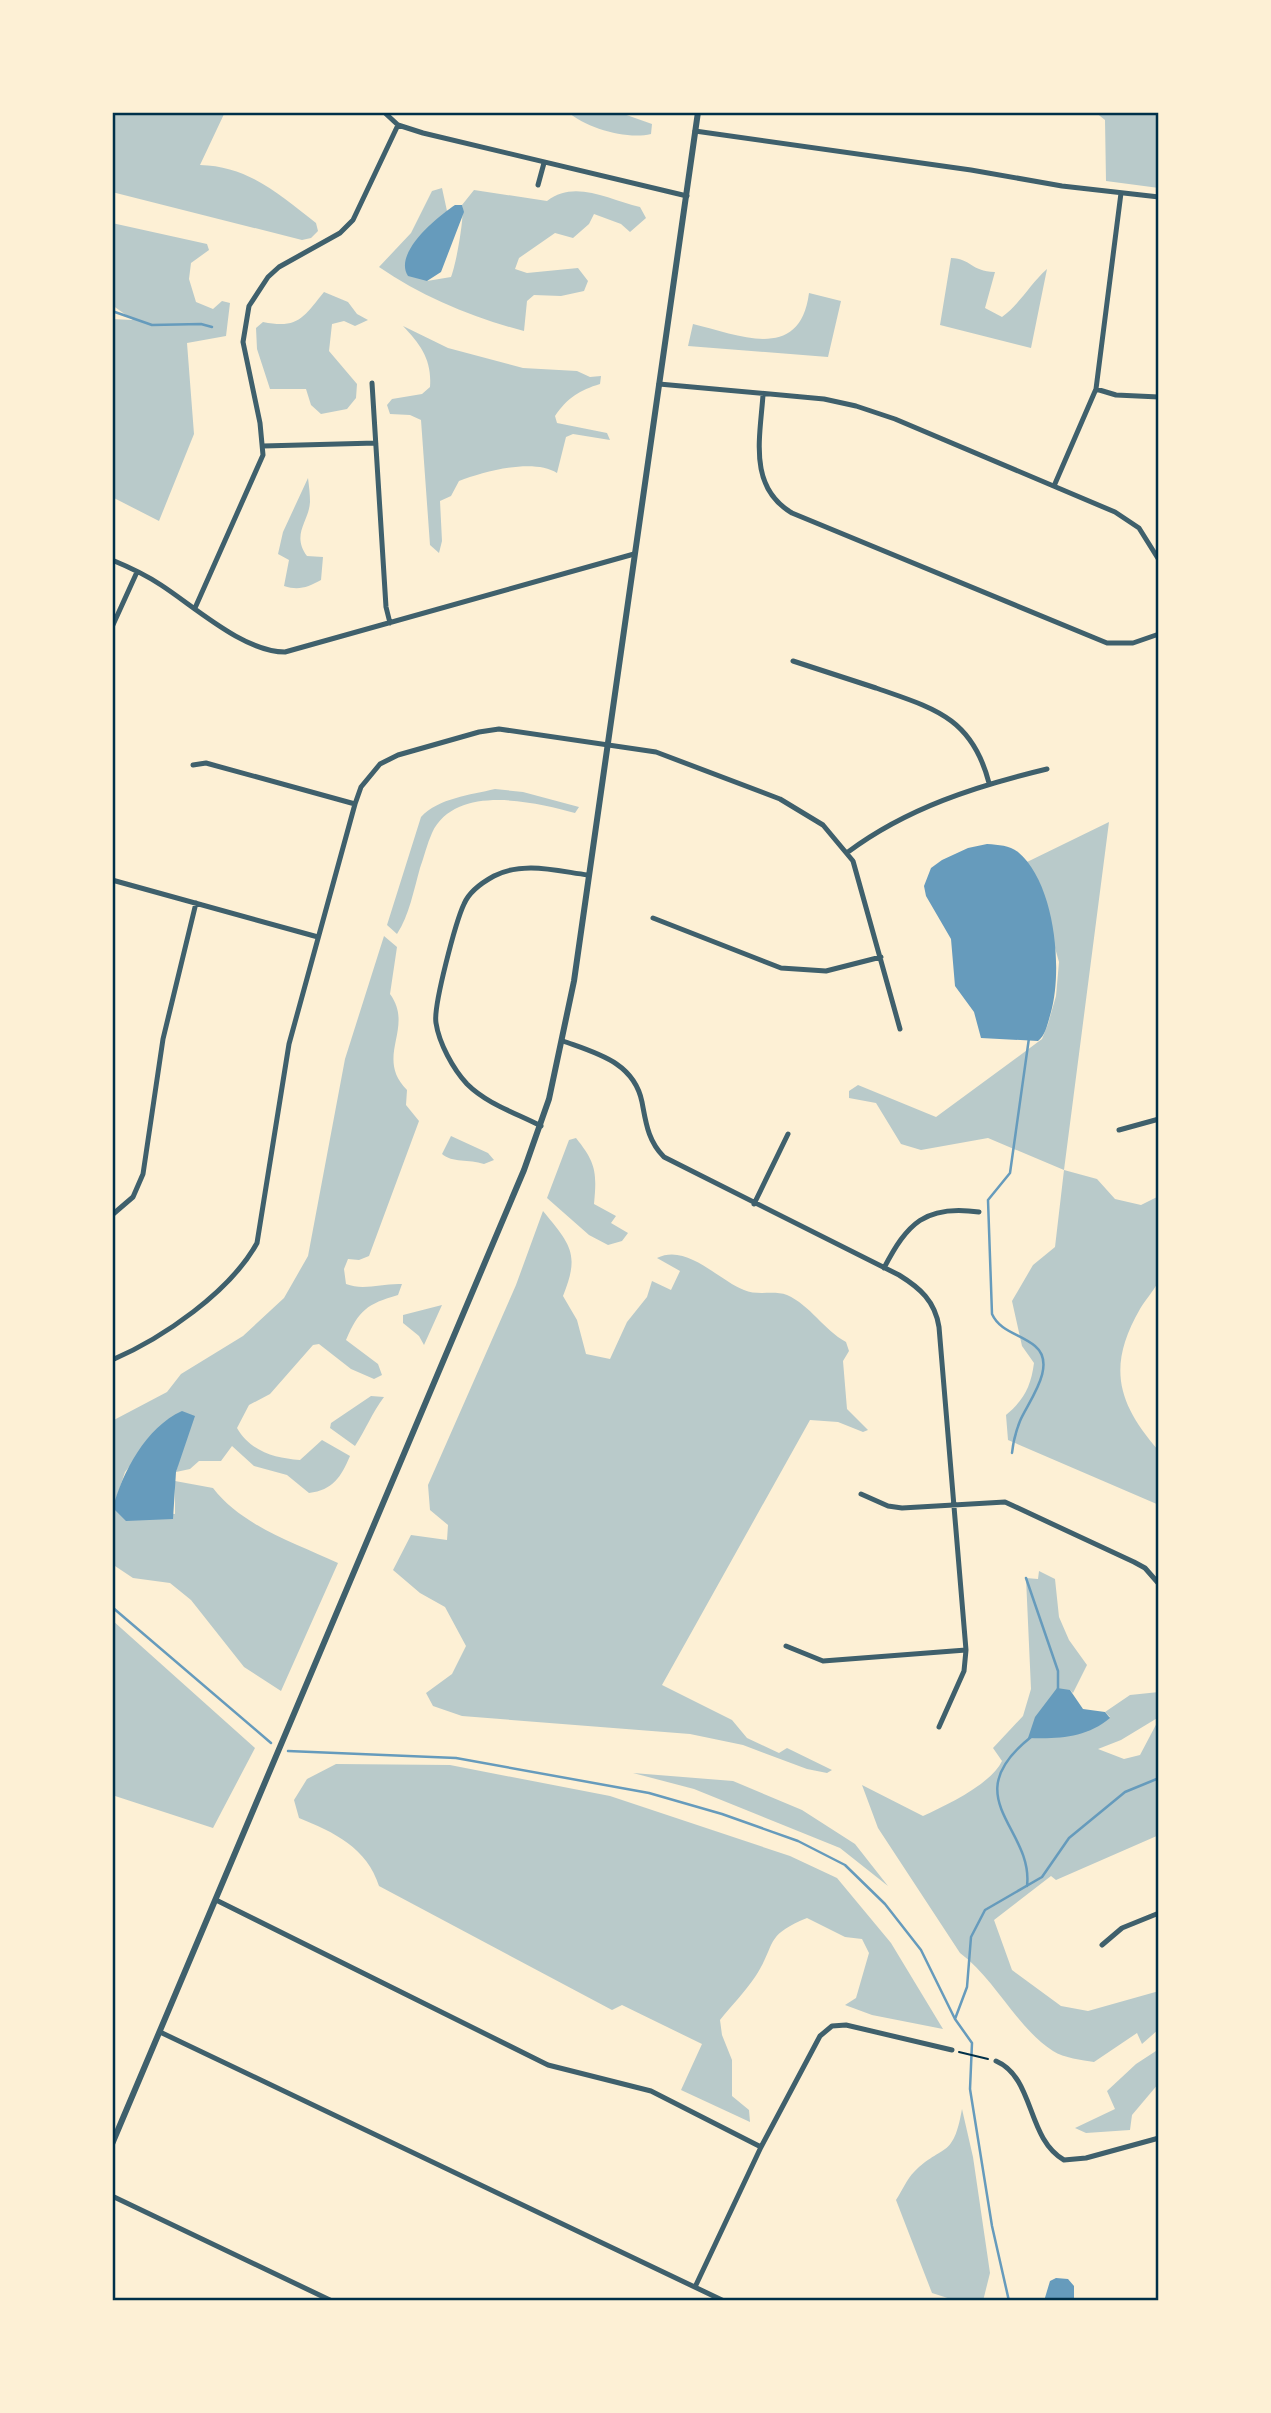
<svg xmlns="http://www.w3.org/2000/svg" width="1271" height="2413" viewBox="0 0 1271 2413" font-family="Manrope,sans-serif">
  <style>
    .green { fill: #b9caca }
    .water { fill: #669bbc }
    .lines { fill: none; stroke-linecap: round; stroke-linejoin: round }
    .stream { stroke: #669bbc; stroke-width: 2.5 }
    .path { stroke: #003049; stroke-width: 2 }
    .minor { stroke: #3f606c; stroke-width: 5 }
    .tertiary { stroke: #3f606c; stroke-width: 6 }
    .neatline { fill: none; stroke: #003049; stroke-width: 2.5 }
  </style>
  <rect width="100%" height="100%" fill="#fdf0d5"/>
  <!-- green -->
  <path class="green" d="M112,112H225L200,165C248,166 279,194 316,223L318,231L311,238L302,240L112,192Z
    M568,112H618L652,124L651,134C627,140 586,128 568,112Z
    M1095,112H1159V188L1106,181L1105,120Z
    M442,188L447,211L426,232L427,281L451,277C456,265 465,215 462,205L474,190L547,201C575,179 609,200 640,207L646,218L630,232L621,224L594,214L589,224L573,238L555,233L519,258L515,269L527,273L578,268L588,281L584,291L561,296L534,295L527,301L524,331C474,318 422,297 379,267L411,233L432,191Z
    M112,223L207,244L209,250L191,263L189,279L196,302L213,309L222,301L230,303L226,336L187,343L194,434L159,521L112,497V319L133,320L112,305Z
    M951,258C972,259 970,271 995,272L985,308L1002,317C1020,304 1030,284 1047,269L1031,348L940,325Z
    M324,292L348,302L357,314L368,320L355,326L344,321L332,324L329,351L357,384L356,398L347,409L321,414L311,405L306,389H270L257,349L256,328L263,322C298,329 303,318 324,292Z
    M809,293L841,301L828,357L688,346L693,324C739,335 800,363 809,293Z
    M403,326L448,348L523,368L577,371L590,377L601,376L600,384C580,390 567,398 555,416L557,423L607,433L610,440L573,434L566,437L557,473C534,458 485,471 459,481L451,496L440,501L442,541L439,553L430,545L421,420L410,415L390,414L387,405L392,399L422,394L430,387C432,360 421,345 403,326Z
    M308,478C309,486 310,494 310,502C309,522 291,534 307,556L323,557L321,580C308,587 299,591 284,586L289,560L278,554L283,532Z
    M495,789L523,792L579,807L575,813C535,802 456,783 432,833C427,844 424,857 420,868C414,889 409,916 397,934L387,925L421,817C439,798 470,795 495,789Z
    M1109,822L1064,1170L1097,1179L1115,1199L1141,1205L1159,1196C1159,1213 1163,1269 1158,1282C1153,1292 1145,1300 1140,1309C1107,1366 1117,1403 1159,1451V1505L1008,1440L1006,1415C1024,1400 1031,1386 1034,1363L1022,1346L1012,1301L1033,1265L1055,1247L1064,1170L988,1138L921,1150L901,1144L876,1103L849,1098V1091L858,1085L936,1117L1042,1039L1048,1024L1056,996L1059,962L1034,874L1027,862Z
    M384,936L397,947L390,994C415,1028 374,1057 407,1090L406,1105L419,1121L369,1256L359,1260L348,1259L344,1269L346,1284C364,1291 382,1283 402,1284L398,1295C367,1304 359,1310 346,1340L378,1364L382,1375L374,1379L351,1369L319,1344L313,1345L270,1394L249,1405L237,1428C251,1452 275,1458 300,1460L322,1440L350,1456C341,1477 333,1490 309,1493L287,1475L254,1466L232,1446L221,1461H199L190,1469L176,1472L182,1449L163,1424L125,1472L113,1508L175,1514V1481L213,1488C242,1526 295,1543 338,1563L281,1691L244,1667L191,1600L170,1583L133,1578L112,1564V1421L167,1392L181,1374L243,1336L284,1298L308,1256L345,1059Z
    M451,1136L488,1153L494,1160L484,1164C469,1159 452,1163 442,1154Z
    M576,1138C596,1163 597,1172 594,1204L616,1216L611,1223L628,1233L622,1241L608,1245L589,1235L547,1198L569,1140Z
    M543,1211C571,1245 580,1254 563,1296L577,1320L586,1354L610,1359L627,1322L647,1297L652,1281L671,1290L680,1271L657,1258C687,1243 718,1280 744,1290C757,1296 774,1290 787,1295C810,1305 824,1330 846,1342L849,1351L843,1361L847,1409L868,1430L863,1432L838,1422L810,1420L662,1685L732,1720L747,1738L779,1753L787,1748L832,1770L827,1773L807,1769L743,1745L690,1734L462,1716L433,1706L426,1693L452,1674L466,1646L445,1607L420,1593L393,1570L411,1535L447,1540L448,1525L430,1510L428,1485L516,1285Z
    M442,1305L424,1345L419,1336L403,1323V1315Z
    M371,1396L384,1397C372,1413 366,1429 355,1446L330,1428L331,1423Z
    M1039,1571L1055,1579L1059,1617L1069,1640L1087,1665L1073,1693L1070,1690L1053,1695L1038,1715L1110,1717L1105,1712L1130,1695L1159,1692V1717L1121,1740L1098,1749L1124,1759L1140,1755L1159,1719V1835L1056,1880L1051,1876L994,1920L1012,1970L1061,2006L1088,2011L1159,1991V2029L1142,2044L1137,2033L1094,2062C1082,2060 1064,2058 1053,2051C1016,2027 996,1980 960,1953L878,1828L862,1785L923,1816C947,1805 991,1784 1002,1761L993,1748L1023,1716L1031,1689L1026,1578L1038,1579Z
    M112,1620L255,1748L213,1828L112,1795Z
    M336,1764L450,1765L610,1796L790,1856L837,1878L891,1943L943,2029L872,2015L845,2005L856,1998L869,1953L862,1939L845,1937L807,1918C763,1936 777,1944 755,1977C745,1992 731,2006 720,2020L722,2035L732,2060V2096L749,2110L750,2122L681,2090L702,2044L622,2005L612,2010L379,1886C367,1848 334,1832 299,1818L294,1800L307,1779Z
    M633,1773L733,1781L802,1810L855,1844L888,1886L840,1848L694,1789Z
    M1159,2049V2083L1132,2115L1130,2130L1086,2133L1075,2128L1115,2109L1107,2091L1136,2064Z
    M962,2109L973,2157L990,2273L983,2301H957L932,2293L896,2200C902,2191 907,2179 914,2172C943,2143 953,2160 962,2109Z"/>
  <!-- water -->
  <path class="water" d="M455,205H462L464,212L441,272L427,281L408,276C393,253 437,217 455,205Z
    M987,844C999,845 1009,845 1018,852C1055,883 1063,969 1051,1012C1048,1022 1046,1035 1038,1041L981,1038L974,1012L955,986L951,939L926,896L924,886L931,868L942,860L968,848Z
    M182,1411L195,1416L176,1472L173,1519L126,1521L113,1508C122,1473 146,1427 182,1411Z
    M1057,1688L1070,1690L1083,1709L1105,1712L1110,1718C1086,1738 1059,1739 1028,1738L1035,1717Z
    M1056,2278L1068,2279L1074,2286V2301H1044L1050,2281Z"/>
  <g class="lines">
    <!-- stream -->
    <path class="stream" d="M112,311L152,325L201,324L212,327
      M1012,1453C1013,1443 1016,1431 1020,1421C1028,1402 1058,1365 1035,1346C1021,1334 1000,1332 992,1314L988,1200L1010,1173L1029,1038
      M1026,1578L1058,1671V1689
      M112,1607L271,1743
      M288,1751L456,1758L649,1793L722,1814L798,1841L845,1865L885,1904L921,1950L955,2019L972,2043L970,2089L992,2226L1009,2301
      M1027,1886C1034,1828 954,1798 1031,1737
      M955,2019L967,1987L971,1937L985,1910L1042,1877L1069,1838L1125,1792L1159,1778"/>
    <!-- path -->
    <path class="path" d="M959,2052L988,2059"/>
    <!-- minor -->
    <path class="minor" d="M384,112L398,125L423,133L687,196
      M695,131L971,170L1062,186L1159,197
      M538,185L544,163
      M372,383L386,607L390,623
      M659,384L824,399L856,406L895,419L1115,512L1139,528L1159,560
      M1096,389L1116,395L1159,397
      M763,395C760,438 748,487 792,513L1107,643H1133L1159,634
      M263,446L376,443
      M1054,486L1096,389L1121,193
      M112,560C129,567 146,575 161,585C195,607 244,652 285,652L634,554
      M195,608L263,455L260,423L243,342L249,306L268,277L279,267L340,233L353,220L398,125
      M112,627L137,572
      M793,661C821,670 848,679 876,688C933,708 972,717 989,783
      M193,765L206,763L355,804
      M848,852C907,808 976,786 1047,769
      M112,880L318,937
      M653,918L781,968L826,971L881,957
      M563,1041C596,1053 634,1062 642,1102C646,1123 648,1141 664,1157L899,1275C920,1288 935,1301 939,1327L966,1650L964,1671L939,1727
      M541,1126C516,1113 487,1104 467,1084C453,1069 439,1043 436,1023C433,1006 456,921 464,904C469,892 483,882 494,876C523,861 557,871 588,875
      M1119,1130L1159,1119
      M754,1204L788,1134
      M112,1215L133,1197L143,1174L163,1039L196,903
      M884,1268C907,1224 925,1204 979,1212
      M112,1360C163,1338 230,1292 257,1243L289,1044L355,804L361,787L380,764L398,755L479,732L499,729L656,752L780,799L823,825L853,861L900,1029
      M861,1494L888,1506L902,1508L1005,1502L1134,1562L1145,1568L1159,1584
      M786,1646L823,1661L966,1650
      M216,1900L548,2065L651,2091L761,2147
      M1102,1945L1122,1928L1159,1913
      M160,2032L724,2301
      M996,2061C1035,2078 1026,2138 1064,2160L1086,2158L1159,2138
      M112,2196L332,2301
      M695,2287L761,2147L820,2036L832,2026L846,2025L952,2050"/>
    <!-- tertiary -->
    <path class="tertiary" d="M112,2144L524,1170L549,1099L574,981L698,112"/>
  </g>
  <!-- border -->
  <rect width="1271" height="2413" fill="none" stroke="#fdf0d5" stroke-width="228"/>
  <rect x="114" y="114" width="1043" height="2185" class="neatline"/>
</svg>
